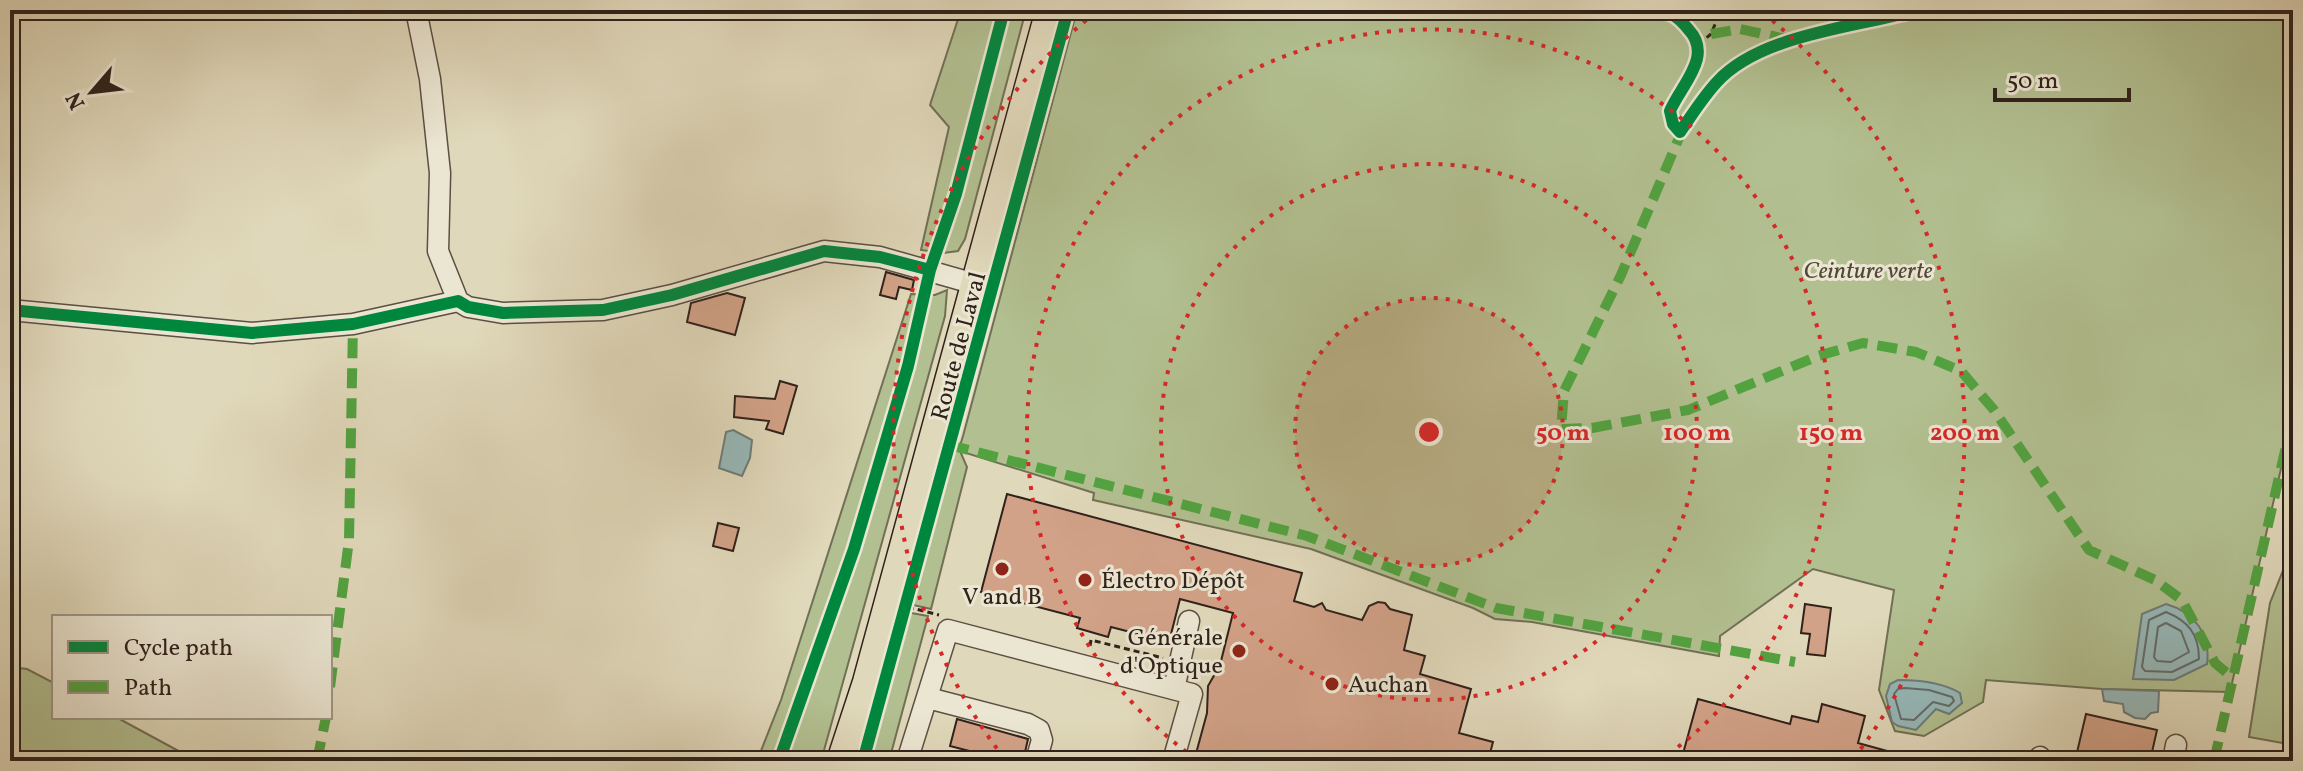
<svg xmlns="http://www.w3.org/2000/svg" width="2303" height="771" viewBox="0 0 2303 771" font-family="Vollkorn,serif">
  <style>
    .green { fill: #b2bf90; stroke: #717056; stroke-width: 2 }
    .water { fill: #97b8b8; stroke: #6e7c79; stroke-width: 2 }
    .lines { fill: none; stroke-linecap: round; stroke-linejoin: round }
    .shore { stroke: #646c6a; stroke-width: 2 }
    .building { fill: #d2a288; stroke: #30211b; stroke-width: 2 }
    .minor-casing { stroke: #5c4f43; stroke-width: 23 }
    .major-casing { stroke: #30211b; stroke-width: 29 }
    .path { stroke: #30211b; stroke-width: 3; stroke-dasharray: 6 4; stroke-linecap: butt }
    .minor { stroke: #ebe6d2; stroke-width: 20 }
    .major { stroke: #e0d8ba; stroke-width: 26 }
    .quiet { stroke: #52a240; stroke-width: 10; stroke-dasharray: 20 10; stroke-linecap: butt }
    .cycleway-casing { stroke: #ebe6d2; stroke-width: 17 }
    .cycleway { stroke: #00873e; stroke-width: 12 }
    .ring { fill: none; stroke: #d62828; stroke-width: 4; stroke-dasharray: 4 8 }
    .poi-dot { fill: #8f2418; stroke: #ebe6d2; stroke-width: 3 }
    .labels { text-anchor: middle; stroke-width: 6; stroke-linejoin: round; paint-order: stroke }
    .park-label { font-size: 24px; font-style: italic; fill: #504838; stroke: #ebe6d2 }
    .street-label { font-size: 24px; fill: #30211b; stroke: #ebe6d2 }
    .poi-label { font-size: 24px; fill: #30211b; stroke: #ebe6d2; text-anchor: start }
    .centre { fill: #d62828; stroke: #ebe6d2; stroke-width: 4 }
    .ring-label { font-size: 24px; text-anchor: middle; font-weight: bold; fill: #d62828; stroke: #ebe6d2; stroke-width: 6; stroke-linejoin: round; paint-order: stroke }
  </style>
  <rect width="100%" height="100%" fill="#e0d8ba"/>
  <filter id="stains"><feTurbulence type="fractalNoise" baseFrequency=".0025" numOctaves="4"/><feColorMatrix values="0 0 0 0 .2 0 0 0 0 .09 0 0 0 0 .02 0 0 0 .5 -.17"/></filter>
  <radialGradient id="worn" r=".72"><stop offset=".6" stop-color="#630" stop-opacity="0"/><stop offset="1" stop-color="#630" stop-opacity=".3"/></radialGradient>
  <!-- green -->
  <path class="green" d="M961,10H1026L965,239L958,251L943,253L921,250L949,127L930,105Z
    M1077,10H2293V416L2230,692L2102,689L1986,680L1983,702L1924,736L1895,731L1879,690L1894,590L1813,569L1720,636L1719,656L1532,622L1495,619L1473,608L1311,549L1093,500L1094,493L960,451L967,467L931,609L913,605L910,598L951,447L959,449L963,436Z
    M947,290L945,316L821,761H757L781,700L911,294L935,295Z
    M2293,554V745L2249,737L2270,603L2284,568Z
    M906,612L928,616L889,761H866Z
    M10,667L27,669L54,683V717H116L197,761H10Z"/>
  <!-- water -->
  <path class="water" d="M733,430L752,440L750,458L742,476L719,468L726,432Z
    M2166,604C2194,612 2211,634 2207,664L2174,680L2133,679L2142,614Z
    M1898,680C1919,680 1942,682 1960,693L1962,703L1949,714L1936,709L1916,730L1898,726L1892,722L1886,696L1890,684Z
    M2102,689L2159,691L2158,712L2151,713L2145,719L2135,718L2124,712L2123,704L2104,701Z"/>
  <g class="lines">
    <!-- shore -->
    <path class="shore" d="M2166,612C2188,621 2199,634 2199,659L2172,672L2145,671L2142,667L2149,620Z
      M2166,623L2181,631L2189,652L2171,662L2157,661L2154,657L2158,627Z
      M1905,688L1929,690L1952,697L1954,701L1949,706L1933,702L1914,720L1901,719L1894,694L1898,689Z"/>
  </g>
  <!-- building -->
  <path class="building" d="M886,272L914,280L912,290L899,287L896,299L880,295Z
    M727,293L745,298L735,335L687,322L691,303Z
    M780,381L797,386L783,434L766,429L769,421L734,417L735,396L775,399Z
    M1007,494L1302,573L1294,601L1314,607L1322,603L1326,610L1362,620L1369,606L1378,602L1385,603L1390,609L1412,615L1404,650L1425,656L1420,674L1471,689L1459,733L1493,742L1488,761H1194L1207,713L1208,686L1220,665L1233,613L1180,599L1169,642L1111,627L1108,637L1077,628L1080,618L981,592Z
    M718,523L739,528L733,551L713,546Z
    M1805,604L1831,608L1825,656L1807,654L1810,634L1801,633Z
    M1698,699L1790,724L1792,716L1818,722L1822,704L1865,716L1858,743L1909,757L1908,761H1681Z
    M2086,714L2157,730L2150,761H2075Z
    M957,719L1028,739L1023,761H1008L950,746Z"/>
  <g class="lines">
    <defs>
      <path id="minor" d="M416,10L430,79L440,173L438,251L458,301L468,307L503,313L603,310L672,295L824,251L880,257L975,284
        M10,310L252,333L353,324L458,301
        M1174,689L1189,621
        M928,698L1028,724L1039,730L1042,740L1036,761
        M907,761L948,630L1192,694L1173,761
        M2039,761L2040,757
        M2173,761L2176,745"/>
      <path id="major" d="M840,761L866,682L1049,10"/>
    </defs>
    <!-- minor casing -->
    <use href="#minor" class="minor-casing"/>
    <!-- major casing -->
    <use href="#major" class="major-casing"/>
    <!-- path -->
    <path class="path" d="M1699,44L1711,34L1721,10
      M908,607L939,615
      M1090,646L1091,640L1163,658
      M973,761L975,756"/>
    <!-- minor -->
    <use href="#minor" class="minor"/>
    <!-- major -->
    <use href="#major" class="major"/>
    <!-- quiet -->
    <path class="quiet" d="M1711,34L1740,29L1786,39
      M1684,126L1621,275L1564,391L1561,429L1592,428L1688,410L1818,356L1863,343L1916,352L1961,371L1994,410L2089,550L2155,580L2182,600L2215,663L2233,678
      M949,445L1307,536L1496,608L1795,662
      M330,687L349,540L353,324
      M317,761L326,717
      M2214,761L2293,416"/>
    <defs>
      <path id="cycleway" d="M1651,10C1670,12 1676,14 1689,30C1713,56 1682,84 1670,111L1673,124L1680,132C1692,115 1703,97 1717,82C1761,34 1857,27 1918,10
        M10,310L252,333L353,324L458,301L468,307L503,313L603,310L672,295L824,251L880,257L930,270
        M779,761L854,549L908,366L930,270L956,194L1004,10
        M863,761L1068,10"/>
    </defs>
    <!-- cycleway casing -->
    <use href="#cycleway" class="cycleway-casing"/>
    <!-- cycleway -->
    <use href="#cycleway" class="cycleway"/>
  </g>
  <!-- distance rings -->
  <circle cx="1429" cy="432" r="134" fill="#d62828" fill-opacity=".12"/>
  <g class="ring">
    <circle cx="1429" cy="432" r="134"/>
    <circle cx="1429" cy="432" r="268"/>
    <path d="M1196 759A402 402 0 1 1 1662 759"/>
    <path d="M1004 758A536 536 0 0 1 1095 13M1763 13A536 536 0 0 1 1854 758"/>
  </g>
  <!-- markers -->
  <g class="poi-dot">
    <circle cx="1002" cy="569" r="8"/>
    <circle cx="1085" cy="580" r="8"/>
    <circle cx="1239" cy="651" r="8"/>
    <circle cx="1332" cy="684" r="8"/>
  </g>
  <g class="labels">
    <!-- park labels -->
    <g class="park-label">
      <text x="1868" y="278">Ceinture verte</text>
    </g>
    <!-- street labels -->
    <g class="street-label">
      <text transform="translate(958 346) rotate(-75)" y="8">Route de Laval</text>
    </g>
    <!-- poi labels -->
    <g class="poi-label">
      <text x="1101" y="588">Électro Dépôt</text>
      <text x="1002" y="604" text-anchor="middle">V and B</text>
      <text x="1223" y="645" text-anchor="end">Générale<tspan x="1223" dy="28">d'Optique</tspan></text>
      <text x="1348" y="692">Auchan</text>
    </g>
  </g>
  <circle cx="1429" cy="432" r="12" class="centre"/>
  <g class="ring-label">
    <text x="1563" y="440">50 m</text>
    <text x="1697" y="440">100 m</text>
    <text x="1831" y="440">150 m</text>
    <text x="1965" y="440">200 m</text>
  </g>
  <!-- margin -->
  <rect width="2303" height="771" fill="none" stroke="#e0d8ba" stroke-width="40"/>
  <rect x="12" y="12" width="2279" height="747" fill="none" stroke="#30211b" stroke-width="4"/>
  <rect x="20" y="20" width="2263" height="731" fill="none" stroke="#30211b" stroke-width="2"/>
  <!-- legend -->
  <rect x="52" y="615" width="280" height="104" fill="#ebe6d2" stroke="#a09789" stroke-width="2"/>
  <rect x="68" y="641" width="40" height="12" fill="#00873e" stroke="#a09789" stroke-width="2"/>
  <text x="124" y="655" font-size="24" fill="#30211b">Cycle path</text>
  <rect x="68" y="681" width="40" height="12" fill="#52a240" stroke="#a09789" stroke-width="2"/>
  <text x="124" y="695" font-size="24" fill="#30211b">Path</text>
  <!-- north arrow -->
  <g transform="translate(92 92) rotate(242)" stroke="#ebe6d2" stroke-width="6" paint-order="stroke">
  <path d="M0-6L14 30L0 20L-14 30Z" fill="#30211b"/>
  <text y="-12" font-size="22" font-weight="bold" text-anchor="middle" fill="#30211b">N</text>
  </g>
  <!-- scale -->
  <path d="M1995 88v12h134v-12" fill="none" stroke="#30211b" stroke-width="4"/>
  <text x="2007" y="88" font-size="24" fill="#30211b" stroke="#ebe6d2" stroke-width="6" paint-order="stroke">50 m</text>
  <rect width="100%" height="100%" filter="url(#stains)"/>
  <rect width="100%" height="100%" fill="url(#worn)"/>
</svg>
